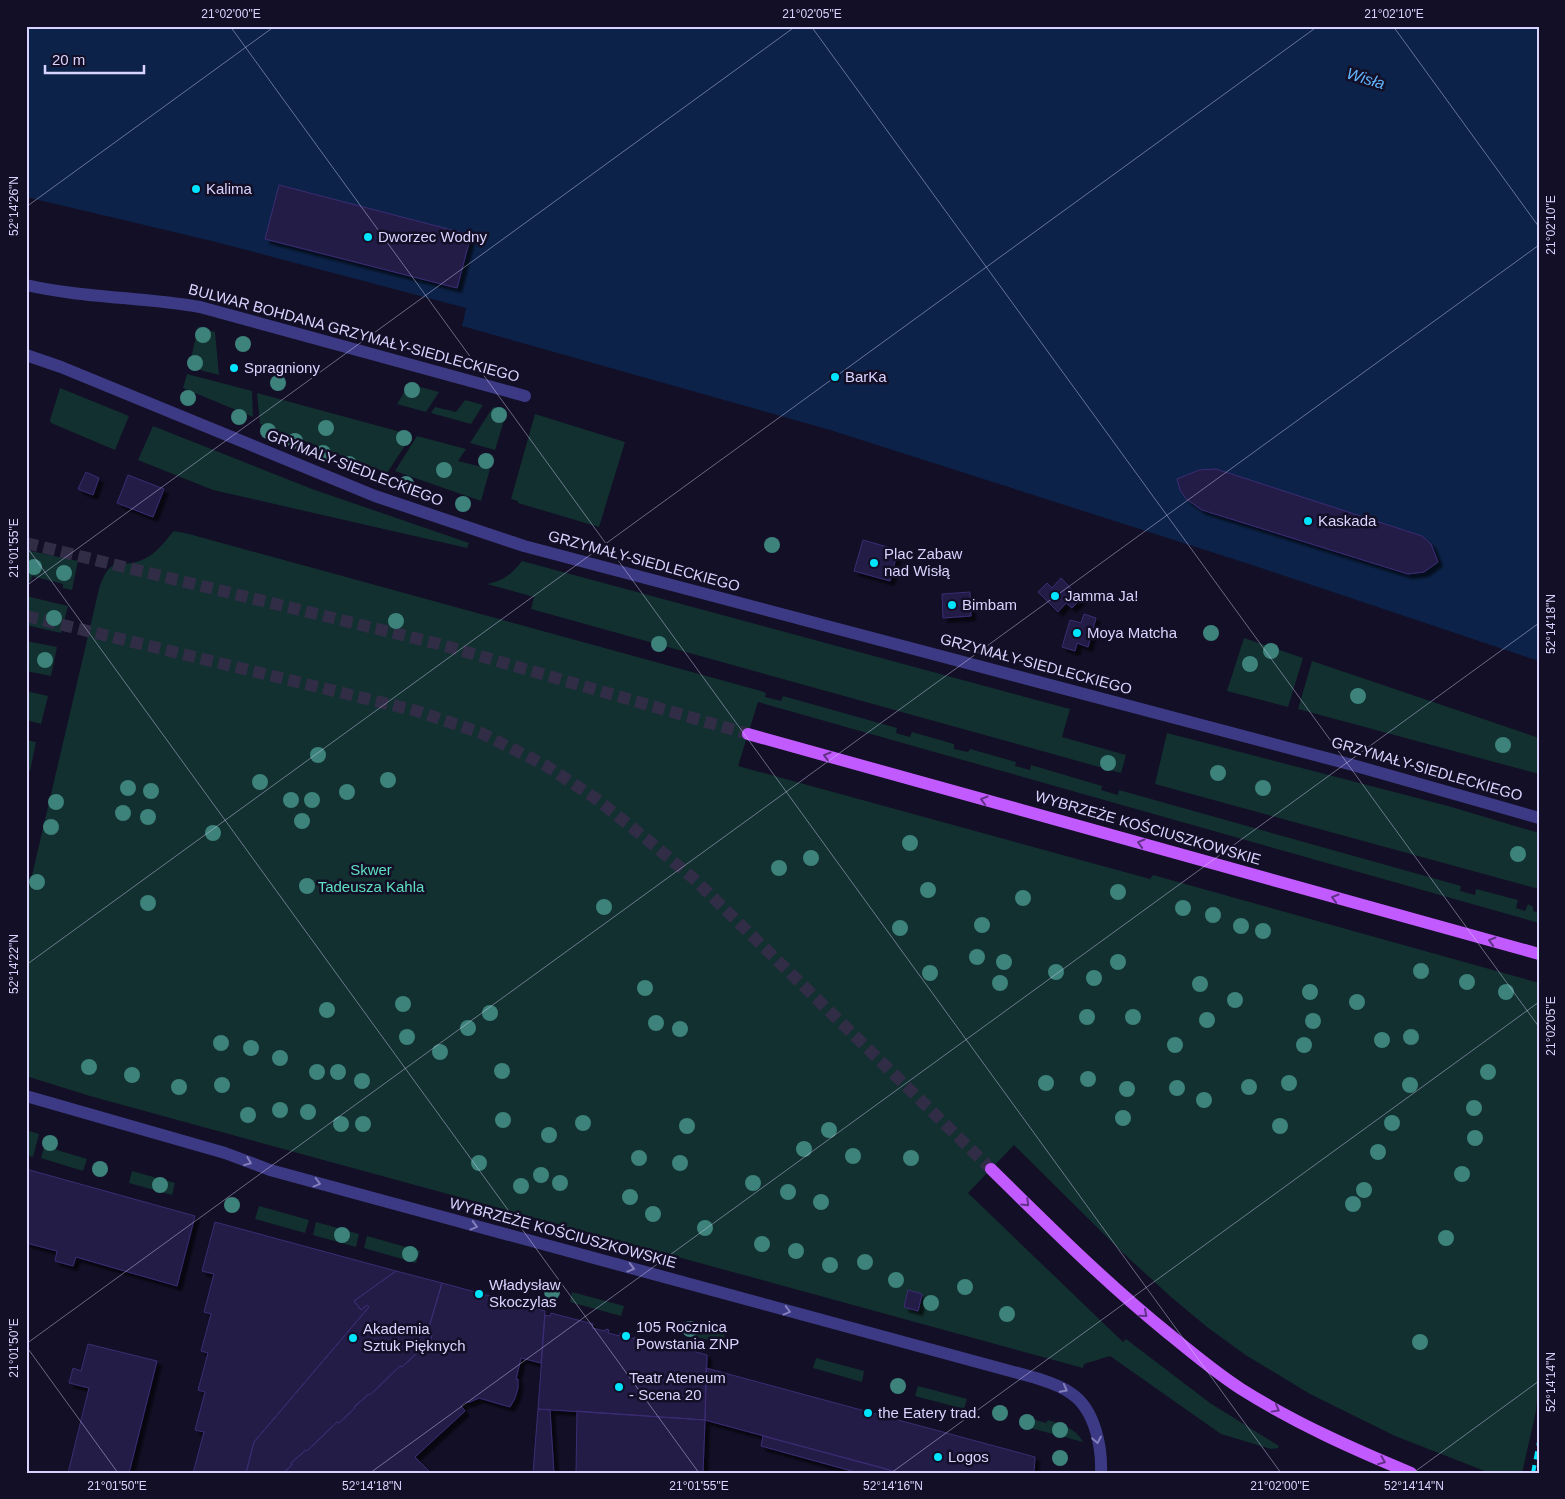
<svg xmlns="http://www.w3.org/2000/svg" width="1565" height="1499" viewBox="0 0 1565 1499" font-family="Arial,sans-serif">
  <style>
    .green { fill: #12302f }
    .water { fill: #0c2248 }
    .building { fill: #241b47; stroke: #3b2d73; filter: url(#shadow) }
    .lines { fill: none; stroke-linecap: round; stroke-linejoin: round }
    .primary-tunnel { stroke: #312d47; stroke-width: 12; stroke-dasharray: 12 6; stroke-linecap: butt }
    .pedestrian { stroke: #3d3a85; stroke-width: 12 }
    .minor { stroke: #3d3a85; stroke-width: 12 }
    .primary { stroke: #c25bff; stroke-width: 12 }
    .rail { stroke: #00e5ff; stroke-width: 4; stroke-dasharray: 8 6; stroke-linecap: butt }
    .tree { fill: #3d827b }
    .oneway { stroke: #623188 }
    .oneway2 { stroke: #837fbc }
    .ticks { fill: none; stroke: #d9d4ff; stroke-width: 1; stroke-opacity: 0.45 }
    .poi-dot { fill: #00e5ff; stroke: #130f26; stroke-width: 2 }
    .labels { text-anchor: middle; stroke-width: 5; stroke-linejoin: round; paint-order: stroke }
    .poi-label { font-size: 15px; fill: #d9d4ff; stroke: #130f26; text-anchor: start }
    .street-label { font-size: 15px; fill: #d9d4ff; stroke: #130f26 }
    .park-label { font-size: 15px; fill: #5fe0c0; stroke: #130f26 }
    .water-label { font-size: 16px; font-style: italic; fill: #62b6ff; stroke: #130f26 }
    .neatline { fill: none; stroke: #d9d4ff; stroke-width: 2 }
    .ticks-label { font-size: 12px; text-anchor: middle; fill: #d9d4ff }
  </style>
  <defs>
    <filter id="shadow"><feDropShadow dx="4.5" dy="4.5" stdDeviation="1" flood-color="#0009"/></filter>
  </defs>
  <rect width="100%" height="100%" fill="#130f26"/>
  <!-- green -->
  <path class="green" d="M198,327L215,332L219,375L189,367Z
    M187,374L252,391L253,417L183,388Z
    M409,384L439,392L426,412L397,404Z
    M60,388L129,416L115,450L51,423L50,420Z
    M257,393L412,435L387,473L260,424Z
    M465,400L483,405L471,424L431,413L435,407L456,412Z
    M493,407L507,411L495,450L470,443Z
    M535,414L625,442L599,527L518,503V501L511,499Z
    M153,426L312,489L469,543L467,548L213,490L138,460Z
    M417,436L466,449L458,461L490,469L481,501L395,471Z
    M174,531L189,534L761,691L766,693L765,697L781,701L783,696L897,728L896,733L910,737L912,732L954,744V749L968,752L970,749L1016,762L1015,766L1030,770L1031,765L1102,786L1101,790L1118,795L1119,790L1461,886L1460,891L1475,895L1476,889L1518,900L1516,908L1525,911L1528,904L1533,907V911L1539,913V923L758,702L738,766L1150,879L1153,875L1539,983V1372L1536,1411L1522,1473H1490L1395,1436L1310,1394L1247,1356L1207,1327L1171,1297L1123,1253L1014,1145L968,1193L1123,1342L1126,1339L1210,1403L1279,1446L1278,1448L1271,1449L1221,1434L1110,1356L1084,1364L1083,1368L90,1096L26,1076V901L99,589C112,551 119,571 144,559C157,553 165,541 174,531Z
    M26,550L78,561L72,590L63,588V584L32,576L31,581L26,580Z
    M522,561L1070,709L1062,737L1126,755L1121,773L531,609L534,597L487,584C503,581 512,574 522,561Z
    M26,596L68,606L61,633L26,625Z
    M1244,638L1303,658L1288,707L1227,691Z
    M26,641L57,647L51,676L26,671Z
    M1312,661L1539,738V774L1298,709Z
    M26,691L48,696L41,724L26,720Z
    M1167,733L1448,806L1539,833V889L1155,784Z
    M26,740L36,742L30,771L26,770Z
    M26,1130L39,1134L33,1157L26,1155Z
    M47,1136L51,1137L57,1150L87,1159L83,1171L41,1158Z
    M132,1171L175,1183L172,1195L129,1183Z
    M259,1206L309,1220L305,1233L255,1219Z
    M316,1222L359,1234L356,1247L313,1235Z
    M367,1236L420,1251L416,1263L364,1248Z
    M572,1292L624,1306L621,1316L570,1302Z
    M683,1322L725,1334L722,1344L679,1332Z
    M816,1358L864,1371L862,1382L813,1368Z
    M918,1386L967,1399L964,1409L915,1396Z
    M1022,1416L1046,1423L1048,1420C1062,1425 1076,1428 1083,1442L1019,1425Z"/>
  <!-- water -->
  <path class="water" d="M26,26H1539V661L1249,564L830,430L462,326L466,308L212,241L26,197Z"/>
  <!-- building -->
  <path class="building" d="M279,185L471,235L457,288L265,239Z
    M1216,469L1422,536L1431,544L1438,562L1424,572L1408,574L1202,510L1186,499L1180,490L1177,479L1199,470Z
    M86,472L99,478L93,495L78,489Z
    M128,475L164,489L153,517L117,503Z
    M863,540L898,550L890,581L854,571Z
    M1061,578L1081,599L1072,608L1066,603L1058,612L1038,592L1047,583L1052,588Z
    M970,592L971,616L943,618L942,594Z
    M1084,614L1096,618L1088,647L1077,643L1075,651L1062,647L1070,620L1081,623Z
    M26,1169L195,1216L177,1286L76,1257L73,1266L55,1261L57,1251L26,1243Z
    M215,1222L396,1271L354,1301L361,1310L367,1305L369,1307L254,1442L246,1473H193L204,1432L195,1430L205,1392L198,1390L208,1353L201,1351L211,1314L204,1312L214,1274L202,1271Z
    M396,1271L442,1283L427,1334L432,1335L430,1343L428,1341L417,1350L418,1352L402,1367L400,1366L370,1395L369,1394L354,1407L355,1408L339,1423L337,1422L307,1451L306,1450L291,1463L292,1465L283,1473H246L254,1442L369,1307L367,1305L361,1310L354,1301Z
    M442,1283L545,1311L541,1363L521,1358L516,1379H518V1388L515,1398L510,1407L479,1398L470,1402H465L461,1406L465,1411L415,1457L431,1473H283L292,1465L291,1463L306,1450L307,1451L337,1422L339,1423L355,1408L354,1407L369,1394L370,1395L400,1366L402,1367L418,1352L417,1350L428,1341L430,1343L432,1335L427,1334Z
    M908,1290L922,1294L918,1311L904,1307Z
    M551,1313L593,1324L592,1328L605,1331L606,1329L609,1330L608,1333L620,1336V1333L623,1334V1336L634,1339V1337L638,1338L637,1340L649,1343V1341L653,1342L652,1344L662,1347L665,1343L707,1355L705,1420L538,1409L545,1315L550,1316Z
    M88,1344L157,1361L129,1473H68L89,1388L69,1383L73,1368L81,1371Z
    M706,1368L1035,1457L1034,1473H900L705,1420Z
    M538,1409L550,1410L554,1473H533Z
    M577,1411L705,1420L703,1473H576Z
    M763,1436L876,1466L900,1473H859L761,1446Z"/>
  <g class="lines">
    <!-- primary-tunnel -->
    <path class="primary-tunnel" d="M26,543L439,644L748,734
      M26,616L417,711L481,733L545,765L595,798L644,837L693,878L991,1169"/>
    <!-- pedestrian -->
    <path class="pedestrian" d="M26,285C83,298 142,297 200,307L525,396"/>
    <!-- minor -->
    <path class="minor" d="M26,355L61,367L375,496L524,546L1349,764L1539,818
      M26,1096L225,1153L270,1170L1036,1378C1048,1382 1062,1386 1072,1394C1095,1410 1102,1447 1101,1473"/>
    <!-- primary -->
    <path class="primary" d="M748,734L1539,954
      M991,1169C1049,1226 1106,1283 1169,1334C1192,1353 1216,1373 1241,1389C1295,1423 1353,1449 1411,1473"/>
    <!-- rail -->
    <path class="rail" d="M1533,1473L1539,1442"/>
  </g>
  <!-- trees -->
  <g class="tree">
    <circle cx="203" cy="335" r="8"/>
    <circle cx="243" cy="344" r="8"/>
    <circle cx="195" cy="363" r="8"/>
    <circle cx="278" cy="383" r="8"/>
    <circle cx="412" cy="390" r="8"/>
    <circle cx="188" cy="398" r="8"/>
    <circle cx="499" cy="415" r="8"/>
    <circle cx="239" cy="417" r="8"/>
    <circle cx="326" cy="428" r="8"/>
    <circle cx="268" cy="431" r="8"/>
    <circle cx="404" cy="438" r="8"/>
    <circle cx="295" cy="441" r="8"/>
    <circle cx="323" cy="453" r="8"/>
    <circle cx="486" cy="461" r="8"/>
    <circle cx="349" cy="464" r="8"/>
    <circle cx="444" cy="470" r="8"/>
    <circle cx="406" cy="484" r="8"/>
    <circle cx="463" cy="504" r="8"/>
    <circle cx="772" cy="545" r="8"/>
    <circle cx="34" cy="567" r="8"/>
    <circle cx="64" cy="573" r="8"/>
    <circle cx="54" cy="618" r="8"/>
    <circle cx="396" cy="621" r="8"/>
    <circle cx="1211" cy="633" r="8"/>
    <circle cx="659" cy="644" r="8"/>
    <circle cx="1271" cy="651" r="8"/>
    <circle cx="45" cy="660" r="8"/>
    <circle cx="1250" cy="664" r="8"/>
    <circle cx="1358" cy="696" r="8"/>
    <circle cx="1503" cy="745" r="8"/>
    <circle cx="318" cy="755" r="8"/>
    <circle cx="1108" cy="763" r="8"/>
    <circle cx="1218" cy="773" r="8"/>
    <circle cx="388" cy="780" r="8"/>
    <circle cx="260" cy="782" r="8"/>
    <circle cx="128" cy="788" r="8"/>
    <circle cx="1263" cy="788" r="8"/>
    <circle cx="151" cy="791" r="8"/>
    <circle cx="347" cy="792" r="8"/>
    <circle cx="291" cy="800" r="8"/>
    <circle cx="312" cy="800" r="8"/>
    <circle cx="56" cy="802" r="8"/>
    <circle cx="123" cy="813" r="8"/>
    <circle cx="148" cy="817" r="8"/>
    <circle cx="302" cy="821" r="8"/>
    <circle cx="51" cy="827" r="8"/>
    <circle cx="213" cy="833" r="8"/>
    <circle cx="910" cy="843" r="8"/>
    <circle cx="1518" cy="854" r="8"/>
    <circle cx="811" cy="858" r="8"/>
    <circle cx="779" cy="868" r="8"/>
    <circle cx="37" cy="882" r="8"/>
    <circle cx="307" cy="886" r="8"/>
    <circle cx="928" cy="890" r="8"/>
    <circle cx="1118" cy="892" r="8"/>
    <circle cx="1023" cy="898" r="8"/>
    <circle cx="148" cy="903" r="8"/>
    <circle cx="604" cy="907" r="8"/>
    <circle cx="1183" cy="908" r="8"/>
    <circle cx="1213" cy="915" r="8"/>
    <circle cx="982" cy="925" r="8"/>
    <circle cx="1241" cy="926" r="8"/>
    <circle cx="900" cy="928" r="8"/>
    <circle cx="1263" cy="931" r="8"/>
    <circle cx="977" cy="957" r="8"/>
    <circle cx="1004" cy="962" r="8"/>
    <circle cx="1118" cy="962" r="8"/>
    <circle cx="1421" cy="971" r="8"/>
    <circle cx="1056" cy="972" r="8"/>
    <circle cx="930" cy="973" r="8"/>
    <circle cx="1094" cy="978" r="8"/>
    <circle cx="1467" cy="982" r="8"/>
    <circle cx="1000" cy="983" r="8"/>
    <circle cx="1200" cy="984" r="8"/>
    <circle cx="645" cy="988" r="8"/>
    <circle cx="1310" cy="992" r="8"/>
    <circle cx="1506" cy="992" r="8"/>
    <circle cx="1235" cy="1000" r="8"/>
    <circle cx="1357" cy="1002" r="8"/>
    <circle cx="403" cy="1004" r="8"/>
    <circle cx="327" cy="1010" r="8"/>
    <circle cx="490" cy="1013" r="8"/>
    <circle cx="1087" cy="1017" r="8"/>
    <circle cx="1133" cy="1017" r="8"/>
    <circle cx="1207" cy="1020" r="8"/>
    <circle cx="1313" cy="1021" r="8"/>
    <circle cx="656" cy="1023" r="8"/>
    <circle cx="468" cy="1028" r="8"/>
    <circle cx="680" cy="1029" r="8"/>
    <circle cx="407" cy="1037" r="8"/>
    <circle cx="1411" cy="1037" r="8"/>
    <circle cx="1382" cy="1040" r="8"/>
    <circle cx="221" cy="1043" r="8"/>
    <circle cx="1175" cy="1045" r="8"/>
    <circle cx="1304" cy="1045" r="8"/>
    <circle cx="251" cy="1048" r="8"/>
    <circle cx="440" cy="1052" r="8"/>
    <circle cx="280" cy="1058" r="8"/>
    <circle cx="89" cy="1067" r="8"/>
    <circle cx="502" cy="1071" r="8"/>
    <circle cx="317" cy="1072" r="8"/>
    <circle cx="338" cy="1072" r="8"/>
    <circle cx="1488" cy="1072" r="8"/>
    <circle cx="132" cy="1075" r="8"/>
    <circle cx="1088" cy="1079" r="8"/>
    <circle cx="362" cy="1081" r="8"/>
    <circle cx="1046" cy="1083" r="8"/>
    <circle cx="1289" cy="1083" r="8"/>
    <circle cx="222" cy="1085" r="8"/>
    <circle cx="1410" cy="1085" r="8"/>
    <circle cx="179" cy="1087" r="8"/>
    <circle cx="1249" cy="1087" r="8"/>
    <circle cx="1177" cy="1088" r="8"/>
    <circle cx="1127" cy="1089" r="8"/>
    <circle cx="1204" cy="1100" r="8"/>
    <circle cx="1474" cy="1108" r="8"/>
    <circle cx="280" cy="1110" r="8"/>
    <circle cx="308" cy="1112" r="8"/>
    <circle cx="248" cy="1115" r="8"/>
    <circle cx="1123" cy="1118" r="8"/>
    <circle cx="503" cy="1120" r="8"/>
    <circle cx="583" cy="1123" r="8"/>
    <circle cx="1392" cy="1123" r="8"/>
    <circle cx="341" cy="1124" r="8"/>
    <circle cx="363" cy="1124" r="8"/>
    <circle cx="687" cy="1126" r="8"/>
    <circle cx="1280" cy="1126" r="8"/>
    <circle cx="829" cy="1130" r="8"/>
    <circle cx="549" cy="1135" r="8"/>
    <circle cx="1475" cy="1138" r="8"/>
    <circle cx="50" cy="1143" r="8"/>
    <circle cx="804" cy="1149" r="8"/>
    <circle cx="1378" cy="1152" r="8"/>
    <circle cx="853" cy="1156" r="8"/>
    <circle cx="639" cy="1158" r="8"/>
    <circle cx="911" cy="1158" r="8"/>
    <circle cx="479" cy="1163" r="8"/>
    <circle cx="680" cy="1163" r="8"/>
    <circle cx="100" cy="1169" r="8"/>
    <circle cx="1462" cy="1174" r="8"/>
    <circle cx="541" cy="1175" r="8"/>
    <circle cx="560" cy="1183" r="8"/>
    <circle cx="753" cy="1183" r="8"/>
    <circle cx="160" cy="1185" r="8"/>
    <circle cx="521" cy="1186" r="8"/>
    <circle cx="1364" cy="1190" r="8"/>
    <circle cx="788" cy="1192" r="8"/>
    <circle cx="630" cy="1197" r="8"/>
    <circle cx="821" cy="1202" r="8"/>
    <circle cx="1353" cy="1204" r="8"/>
    <circle cx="232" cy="1205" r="8"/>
    <circle cx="653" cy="1214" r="8"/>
    <circle cx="705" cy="1228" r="8"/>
    <circle cx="342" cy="1235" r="8"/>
    <circle cx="1446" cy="1238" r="8"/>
    <circle cx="762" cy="1244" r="8"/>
    <circle cx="796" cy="1251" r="8"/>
    <circle cx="410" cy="1254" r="8"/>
    <circle cx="865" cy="1262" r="8"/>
    <circle cx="830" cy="1265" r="8"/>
    <circle cx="896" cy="1280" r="8"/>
    <circle cx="965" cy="1287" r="8"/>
    <circle cx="552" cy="1292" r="8"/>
    <circle cx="931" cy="1303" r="8"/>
    <circle cx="1007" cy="1314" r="8"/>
    <circle cx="690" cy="1329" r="8"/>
    <circle cx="1420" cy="1342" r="8"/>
    <circle cx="898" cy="1386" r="8"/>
    <circle cx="1000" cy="1413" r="8"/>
    <circle cx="1027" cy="1422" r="8"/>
    <circle cx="1060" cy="1430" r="8"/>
    <circle cx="1060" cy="1458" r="8"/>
  </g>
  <!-- one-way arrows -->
  <defs><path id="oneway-chevron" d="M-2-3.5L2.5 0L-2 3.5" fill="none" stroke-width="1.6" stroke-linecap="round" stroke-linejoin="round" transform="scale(1.25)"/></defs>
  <g class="oneway">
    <use href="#oneway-chevron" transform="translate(827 756) rotate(-164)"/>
    <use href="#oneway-chevron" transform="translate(984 800) rotate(-164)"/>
    <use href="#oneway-chevron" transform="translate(1141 843) rotate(-164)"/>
    <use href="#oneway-chevron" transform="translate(1335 898) rotate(-164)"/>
    <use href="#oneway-chevron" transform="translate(1492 941) rotate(-164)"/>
    <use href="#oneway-chevron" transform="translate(1026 1203) rotate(44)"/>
    <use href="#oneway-chevron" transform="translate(1144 1314) rotate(41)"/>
    <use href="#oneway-chevron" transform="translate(1276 1409) rotate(29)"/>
    <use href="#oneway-chevron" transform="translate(1382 1461) rotate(22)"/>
  </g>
  <g class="oneway2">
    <use href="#oneway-chevron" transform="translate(248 1162) rotate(22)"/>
    <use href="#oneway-chevron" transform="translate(317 1183) rotate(15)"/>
    <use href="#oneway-chevron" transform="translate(474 1226) rotate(15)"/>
    <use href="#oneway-chevron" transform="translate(631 1268) rotate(15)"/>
    <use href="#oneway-chevron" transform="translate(787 1311) rotate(15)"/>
    <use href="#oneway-chevron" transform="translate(1064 1389) rotate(28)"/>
    <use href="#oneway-chevron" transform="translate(1097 1440) rotate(79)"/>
  </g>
  <!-- ticks -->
  <path class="ticks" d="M230,26L1281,1473M811,26L1539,1027M1393,26L1539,227M26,207L275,26M26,546L699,1473M26,586L796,26M26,965L1318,26M26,1344L1539,245M26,1346L118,1473M370,1473L1539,623M891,1473L1539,1002M1413,1473L1539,1381"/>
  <!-- markers -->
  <g class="poi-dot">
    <circle cx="196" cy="189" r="5"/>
    <circle cx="368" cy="237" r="5"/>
    <circle cx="234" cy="368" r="5"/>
    <circle cx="835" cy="377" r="5"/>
    <circle cx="1308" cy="521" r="5"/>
    <circle cx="874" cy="563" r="5"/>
    <circle cx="1055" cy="596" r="5"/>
    <circle cx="952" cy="605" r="5"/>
    <circle cx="1077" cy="633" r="5"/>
    <circle cx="479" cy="1294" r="5"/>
    <circle cx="626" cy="1336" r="5"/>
    <circle cx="353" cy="1338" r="5"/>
    <circle cx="619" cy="1387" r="5"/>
    <circle cx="868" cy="1413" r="5"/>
    <circle cx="938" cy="1457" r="5"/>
  </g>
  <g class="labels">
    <!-- poi labels -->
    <g class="poi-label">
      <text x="206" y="194">Kalima</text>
      <text x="378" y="242">Dworzec Wodny</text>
      <text x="244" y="373">Spragniony</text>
      <text x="845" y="382">BarKa</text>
      <text x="1318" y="526">Kaskada</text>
      <text x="884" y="559">Plac Zabaw<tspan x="884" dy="17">nad Wisłą</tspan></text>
      <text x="1065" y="601">Jamma Ja!</text>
      <text x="962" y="610">Bimbam</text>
      <text x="1087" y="638">Moya Matcha</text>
      <text x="489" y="1290">Władysław<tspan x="489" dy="17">Skoczylas</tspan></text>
      <text x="636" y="1332">105 Rocznica<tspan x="636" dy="17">Powstania ZNP</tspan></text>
      <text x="363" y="1334">Akademia<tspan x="363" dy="17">Sztuk Pięknych</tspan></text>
      <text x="629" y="1383">Teatr Ateneum<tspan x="629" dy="17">- Scena 20</tspan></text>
      <text x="878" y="1418">the Eatery trad.</text>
      <text x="948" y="1462">Logos</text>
    </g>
    <!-- street labels -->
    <g class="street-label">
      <text transform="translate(354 333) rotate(15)" y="5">BULWAR BOHDANA GRZYMAŁY-SIEDLECKIEGO</text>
      <text transform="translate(355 468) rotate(21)" y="5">GRYMALY-SIEDLECKIEGO</text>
      <text transform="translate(644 561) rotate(15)" y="5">GRZYMAŁY-SIEDLECKIEGO</text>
      <text transform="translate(1036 664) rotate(15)" y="5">GRZYMAŁY-SIEDLECKIEGO</text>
      <text transform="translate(1427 769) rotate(16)" y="5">GRZYMAŁY-SIEDLECKIEGO</text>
      <text transform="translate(1148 828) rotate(16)" y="5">WYBRZEŻE KOŚCIUSZKOWSKIE</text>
      <text transform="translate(563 1233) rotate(15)" y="5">WYBRZEŻE KOŚCIUSZKOWSKIE</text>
    </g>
    <!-- park labels -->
    <g class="park-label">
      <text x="371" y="875">Skwer<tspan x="371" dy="17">Tadeusza Kahla</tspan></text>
    </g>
    <!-- water labels -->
    <g class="water-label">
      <text transform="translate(1366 78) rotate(17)" y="6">Wisła</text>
    </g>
  </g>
  <!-- border -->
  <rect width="1565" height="1499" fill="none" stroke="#130f26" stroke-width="55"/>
  <!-- scale -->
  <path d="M45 65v8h99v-8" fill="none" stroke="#d9d4ff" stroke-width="2.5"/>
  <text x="52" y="65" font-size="15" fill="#d9d4ff" stroke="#130f26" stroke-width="4" paint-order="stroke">20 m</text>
  <rect x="28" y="28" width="1510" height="1444" class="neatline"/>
  <g class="ticks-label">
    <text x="231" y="18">21°02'00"E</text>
    <text x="812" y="18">21°02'05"E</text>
    <text x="1394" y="18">21°02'10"E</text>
    <text transform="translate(14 206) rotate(-90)" y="4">52°14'26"N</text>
    <text transform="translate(1551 225) rotate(-90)" y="4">21°02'10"E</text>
    <text transform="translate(14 548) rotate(-90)" y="4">21°01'55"E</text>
    <text transform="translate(1551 624) rotate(-90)" y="4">52°14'18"N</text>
    <text transform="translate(14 964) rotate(-90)" y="4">52°14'22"N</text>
    <text transform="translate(1551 1026) rotate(-90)" y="4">21°02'05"E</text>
    <text transform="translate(14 1348) rotate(-90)" y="4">21°01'50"E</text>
    <text transform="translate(1551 1382) rotate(-90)" y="4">52°14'14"N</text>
    <text x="117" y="1490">21°01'50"E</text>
    <text x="372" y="1490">52°14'18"N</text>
    <text x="699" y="1490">21°01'55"E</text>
    <text x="893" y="1490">52°14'16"N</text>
    <text x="1280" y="1490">21°02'00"E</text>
    <text x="1414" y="1490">52°14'14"N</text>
  </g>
</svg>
